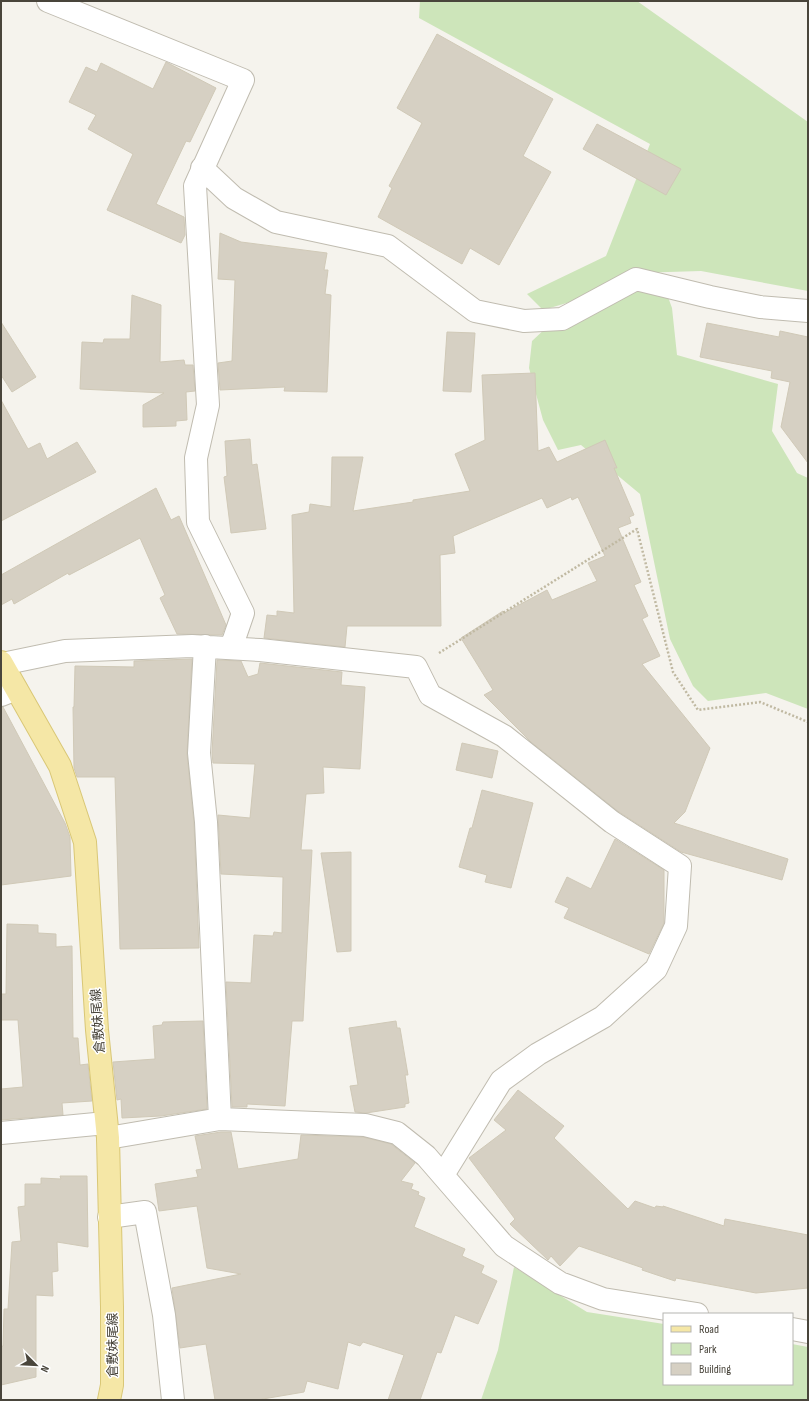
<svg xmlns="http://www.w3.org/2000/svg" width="809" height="1401" viewBox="0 0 809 1401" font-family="'Sofia Sans Condensed','Noto Sans JP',sans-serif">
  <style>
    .green { fill: #cde5ba }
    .building { fill: #d6d0c3; stroke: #d0c9b7 }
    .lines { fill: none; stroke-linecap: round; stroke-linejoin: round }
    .minor-casing { stroke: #c0bcb0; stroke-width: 24 }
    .major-casing { stroke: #d9c776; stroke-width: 24 }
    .path { stroke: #c0b9a2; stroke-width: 2.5; stroke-dasharray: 2 2; stroke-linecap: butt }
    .minor { stroke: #fff; stroke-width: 22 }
    .major { stroke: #f5e7a6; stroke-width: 22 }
    .labels { text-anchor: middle; stroke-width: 3; stroke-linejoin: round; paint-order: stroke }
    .street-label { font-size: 13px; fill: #49453b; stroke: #fff }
  </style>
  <rect width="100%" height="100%" fill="#f5f3ed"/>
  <!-- green -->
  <path class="green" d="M420,1H637L808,122V291L701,271L635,273L587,297L543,310L527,294L606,256L650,144L419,18Z
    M642,288L668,297L672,308L677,355L778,384L772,431L797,473L808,478V709L766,693L708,701L693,686L670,639L640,494L581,445L558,450L543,420L529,368L532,341L547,327Z
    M514,1267L587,1312L664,1324V1384H792V1344L808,1347V1400H481L498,1350Z"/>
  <!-- building -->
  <path class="building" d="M437,34L553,99L523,156L551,172L499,265L470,248L462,264L378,217L392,188L389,186L422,123L397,108Z
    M166,62L216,88L190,142L186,141L156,204L184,217L185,235L181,243L107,210L133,154L88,129L96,115L69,102L86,67L97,72L101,63L153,89Z
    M597,124L681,169L666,195L583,149Z
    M220,233L241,242L327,253L324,270H328L325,294L331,295L327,392L284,391L285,387L220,390L218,363L232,361L235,280L218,279Z
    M132,295L161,305L160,362L184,360L185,365H193L195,391L186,392L187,420L176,421V426L143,427V405L164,393L80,389L82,342L103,343L104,339H130Z
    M1,322L36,377L12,392L1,375Z
    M707,323L779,337L780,331L808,337V463L781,427L790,382L771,378L772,371L700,357Z
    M447,332L475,333L471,392L443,391Z
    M535,373L538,451L549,447L557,462L605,440L617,468H614L634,515L629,517L631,523L618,528L641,582L634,585L648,616L642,619L660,656L642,664L710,748L685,812L674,823L788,859L782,880L681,852L619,812L531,742L484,695L493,690L461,638L503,611L504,613L547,590L552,600L597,581L588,563L605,556L578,497L572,500L571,497L547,508L542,498L453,536L455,553L440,555L441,626H347L345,647L264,638L267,615L277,616V611L294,613L292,515L309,512L310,504L331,507L332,457H363L353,511L413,502V500L470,491L455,454L485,440L482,375Z
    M1,400L28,449L40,443L47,459L77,442L96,472L1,521Z
    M250,439L252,465L257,464L266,529L231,533L224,477L227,476L225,441Z
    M156,488L171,520L179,516L226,625L222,635L177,634L160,598L165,595L140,538L69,575L68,573L14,604L12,599L1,605V575Z
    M192,659L187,754L194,823L199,948L120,949L115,777H77L74,768L73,707H74L75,666L134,667V661Z
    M217,660L241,661L248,677L258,674L260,663L342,672L341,685L365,687L360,769L323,767L324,793L306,794L301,850H312L303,1021H292L285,1106L247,1104V1107H232L226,982L251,983L254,935L273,936L274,932L282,933L283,877L221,874L218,815L250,818L255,764L213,763L212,753Z
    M1,707H3L65,823L70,837L71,876L1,885Z
    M462,743L498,751L492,778L456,770Z
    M482,790L533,803L511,888L485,882L487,875L459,867L470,828H472Z
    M615,839L664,870V923L649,954L564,918L569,908L555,902L567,877L591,889Z
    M351,852V951L337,952L321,853Z
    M7,924L38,925V933L56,934V947L72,946L73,1038H78L80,1065L88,1064L92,1101L62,1103L63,1115L1,1120V1089L23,1087L18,1020H1V994H6Z
    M203,1021L207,1109L161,1116L122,1118L121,1099L117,1100L113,1062L155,1059L153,1026L162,1025L163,1022Z
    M396,1021L397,1028H400L408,1075H405L409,1103L405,1104V1107L366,1113L355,1112L350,1086L358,1085L349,1028Z
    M518,1090L564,1126L554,1138L628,1209L635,1201L655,1208L656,1206L663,1207V1206L724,1226L725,1219L808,1235V1288L756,1293L676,1278L675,1281L642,1270L643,1268L579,1246L560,1266L551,1256L548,1260L510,1224L515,1219L469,1158L506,1130L494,1120Z
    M221,1132H231L238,1169L298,1159L301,1135L363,1137L391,1144L415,1163L401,1181L413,1184L411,1189L419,1192L418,1195L425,1198L414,1227L465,1249L462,1256L484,1266L481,1273L497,1281L478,1324L455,1315L441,1353L437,1352L420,1400H388L404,1355L363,1342L360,1346L348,1342L338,1389L307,1381L304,1392L257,1400H215L206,1344L180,1348L172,1288L241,1274L207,1268L197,1206L159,1211L155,1184L198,1177L196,1170L202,1169L195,1136Z
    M60,1176H87L88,1247L57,1242L58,1271L52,1272L53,1296L36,1295V1377L1,1385V1347L3,1346L4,1309H8L12,1242L21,1241L18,1207L25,1206V1184H41V1178L61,1179Z"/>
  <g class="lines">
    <defs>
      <path id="minor" d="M48,1L243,80L195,186L208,405L196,458L198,522L243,613L231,648
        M202,168L234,198L276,222L388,246L475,311L524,321L562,319L636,279L710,297L760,307L808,311
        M205,646L199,753L206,822L220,1119
        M2,664L65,651L192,646L260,650L416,667L430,695L504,736L612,822L680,866L676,926L656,969L603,1017L538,1054L501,1081L443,1175
        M1,695L16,689
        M1,1133L106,1123
        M108,1138L220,1119L365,1125L397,1133L426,1156L504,1246L560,1283L603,1299L697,1314
        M109,1217L145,1212L164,1315L173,1400
        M792,1329L808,1332"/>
      <path id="major" d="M1,662L60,766L85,842L97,1030L108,1138L112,1307V1385L109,1400"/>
    </defs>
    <!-- minor casing -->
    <use href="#minor" class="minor-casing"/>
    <!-- major casing -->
    <use href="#major" class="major-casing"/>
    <!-- path -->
    <path class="path" d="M439,653L637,529L673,672L698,710L760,702L808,722"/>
    <!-- minor -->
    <use href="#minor" class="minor"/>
    <!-- major -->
    <use href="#major" class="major"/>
  </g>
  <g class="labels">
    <!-- street labels -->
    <g class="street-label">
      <text transform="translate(97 1021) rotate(-94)" y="5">倉敷妹尾線</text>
      <text transform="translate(112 1345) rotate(-90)" y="5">倉敷妹尾線</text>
    </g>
  </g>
  <!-- border -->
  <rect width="809" height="1401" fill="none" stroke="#49453b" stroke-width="4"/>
  <!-- legend -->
  <rect x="663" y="1313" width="130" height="72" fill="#ffffff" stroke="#b6b5b1"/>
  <rect x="671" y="1326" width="20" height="6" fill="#f5e7a6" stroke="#b6b5b1"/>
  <text x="699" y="1333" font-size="12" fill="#49453b">Road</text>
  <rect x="671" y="1343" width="20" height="12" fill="#cde5ba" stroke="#b6b5b1"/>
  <text x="699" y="1353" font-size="12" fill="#49453b">Park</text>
  <rect x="671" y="1363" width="20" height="12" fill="#d6d0c3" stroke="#b6b5b1"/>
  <text x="699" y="1373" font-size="12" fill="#49453b">Building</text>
  <!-- north arrow -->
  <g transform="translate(36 1365) rotate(114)" stroke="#ffffff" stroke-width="3" paint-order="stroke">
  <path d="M0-3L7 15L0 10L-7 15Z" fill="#49453b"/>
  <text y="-6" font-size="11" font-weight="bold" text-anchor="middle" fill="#49453b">N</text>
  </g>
</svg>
